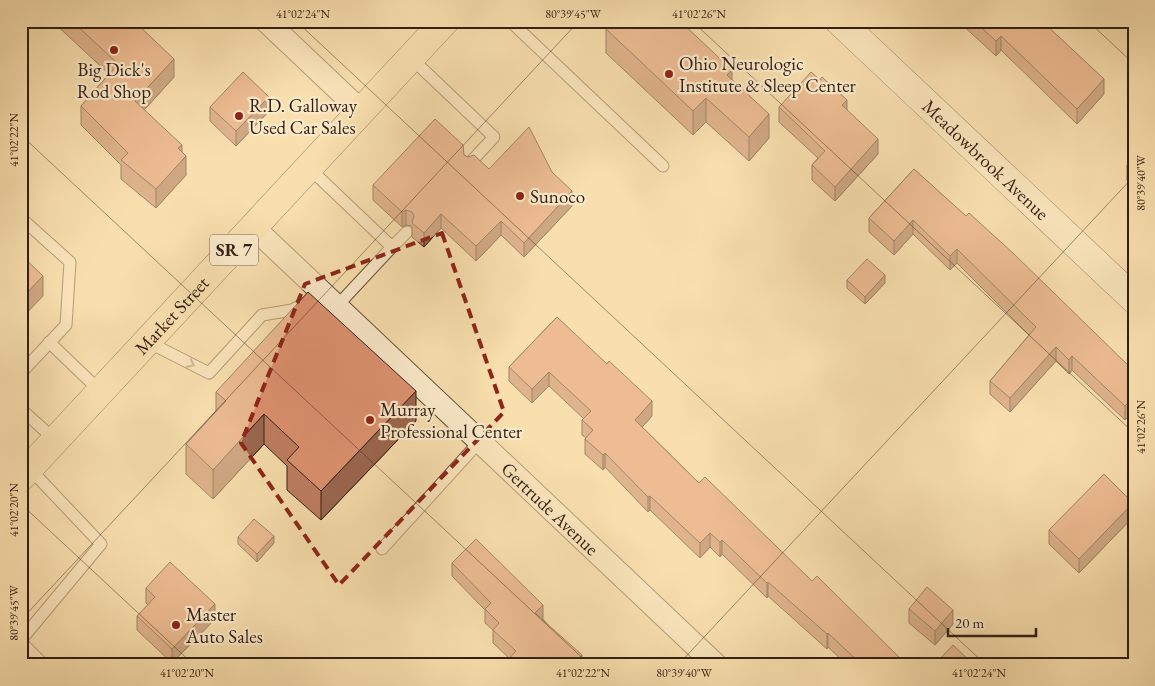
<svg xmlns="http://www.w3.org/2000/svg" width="1155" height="686" viewBox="0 0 1155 686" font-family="'EB Garamond',serif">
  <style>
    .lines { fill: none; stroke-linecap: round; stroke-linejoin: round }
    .lane-casing { stroke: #644f3a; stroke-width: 13 }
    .street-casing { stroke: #644f3a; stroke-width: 24 }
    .secondary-casing { stroke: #321f14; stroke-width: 29 }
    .primary-casing { stroke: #321f14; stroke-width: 29 }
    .lane { stroke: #fbeaca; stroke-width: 11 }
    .street { stroke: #fbeaca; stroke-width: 22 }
    .secondary { stroke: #fbeaca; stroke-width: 28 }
    .primary { stroke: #f9dfae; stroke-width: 28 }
    .wall { fill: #bf7e60; stroke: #321f14 }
    .shaded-wall { fill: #9b664e; stroke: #321f14 }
    .building { fill: #de9270; stroke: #321f14 }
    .oneway { stroke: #a18f78 }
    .marked { fill: none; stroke: #8f2418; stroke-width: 4; stroke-dasharray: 10 6; stroke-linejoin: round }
    .ticks { fill: none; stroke: #321f14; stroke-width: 1; stroke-opacity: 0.45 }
    .poi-dot { fill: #8f2418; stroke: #fbeaca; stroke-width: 2 }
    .labels { text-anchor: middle; stroke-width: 4.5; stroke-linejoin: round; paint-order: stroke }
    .shield { fill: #fbeaca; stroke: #6e5c4b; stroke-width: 1 }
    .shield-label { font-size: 18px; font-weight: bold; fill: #321f14 }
    .poi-label { font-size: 19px; fill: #321f14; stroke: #fbeaca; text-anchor: start }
    .street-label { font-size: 19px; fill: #321f14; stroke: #fbeaca }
    .neatline { fill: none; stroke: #321f14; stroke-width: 2 }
    .ticks-label { font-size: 12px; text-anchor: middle; fill: #321f14 }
  </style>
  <rect width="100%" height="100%" fill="#f9dfae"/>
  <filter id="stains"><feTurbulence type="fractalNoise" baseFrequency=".004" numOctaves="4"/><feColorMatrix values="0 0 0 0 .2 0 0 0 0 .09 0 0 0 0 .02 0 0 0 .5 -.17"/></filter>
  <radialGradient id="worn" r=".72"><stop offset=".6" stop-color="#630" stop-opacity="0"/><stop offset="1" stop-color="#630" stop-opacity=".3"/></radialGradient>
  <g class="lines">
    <defs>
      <path id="lane" d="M510,21L663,166
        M411,58L494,137L469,164
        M309,168L392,247L407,232
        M21,218L70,262L66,325L21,373
        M337,306L392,247
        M49,342L100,391
        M148,342L209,373L262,315L292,310L303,304
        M21,409L55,440
        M382,549L480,441
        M21,640L101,544L30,469
        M21,642L44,665"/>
      <g id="street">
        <path d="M266,21L361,111"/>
        <path id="s1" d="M254,228L716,665"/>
      </g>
      <g id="secondary">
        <path id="s2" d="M839,21L1134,299"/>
      </g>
      <g id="primary">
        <path id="s3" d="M21,477L445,21"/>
      </g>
    </defs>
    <!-- lane casing -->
    <use href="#lane" class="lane-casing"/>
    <!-- street casing -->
    <use href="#street" class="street-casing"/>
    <!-- secondary casing -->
    <use href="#secondary" class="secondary-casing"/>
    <!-- primary casing -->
    <use href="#primary" class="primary-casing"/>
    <!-- lane -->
    <use href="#lane" class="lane"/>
    <!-- street -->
    <use href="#street" class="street"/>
    <!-- secondary -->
    <use href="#secondary" class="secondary"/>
    <!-- primary -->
    <use href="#primary" class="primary"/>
  </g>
  <!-- wall -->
  <path class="wall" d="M52,21H134L174,77L144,110L182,152L186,175L156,208L121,179V165L81,125V106L109,74Z
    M958,21H1042L1104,94L1077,124L1001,50L996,56Z
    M680,22L732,80L769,138L749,161L706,122L693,135L606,53V29Z
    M210,107L269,111L236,146L210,121Z
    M779,107L847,110L878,154L835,201L812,180V165L818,158L779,122Z
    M464,155L489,169L552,172L572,206L524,257L501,235L476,261L441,228L424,247L412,237V226L406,225L402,227L373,200V185Z
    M1134,158V185L1127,180V165Z
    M914,169L1134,371L1125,420L1072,370L1069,374L1056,361L1010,412L990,394V381L1029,335L957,263L950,270L913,234L894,255L869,232V218Z
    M847,280L885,283L865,304L847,288Z
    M557,317L652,416L642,427L699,483L812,581L907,665H847L828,647L827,649L768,596L767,598L722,554L720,557L710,547L700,558L650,510L648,512L605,467L603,470L585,454V439L586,438L582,435V420L584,419L549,386L532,403L509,381V367Z
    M216,392L416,421L321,520L287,490V466L264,444L213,499L186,474V444L216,411Z
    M1133,517L1079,573L1049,544V530Z
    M238,537L274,543L257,562L238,544Z
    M452,563L543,619L582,665L509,658L493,643V630L485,623V610L452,576Z
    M146,588L215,619L172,663L137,630V616L148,605L146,603Z
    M909,609L953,624L935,645L909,623Z"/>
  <!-- shaded-wall -->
  <path class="shaded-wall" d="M1001,36V50L996,56V41Z
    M174,59V77L135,120V101Z
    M732,70V94L727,75Z
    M1104,79V94L1077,124V109Z
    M269,97V111L236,146V131Z
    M706,98V122L693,135V111Z
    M847,100V114L842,105Z
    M769,114V138L749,161V137Z
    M878,139V154L835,201V187Z
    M182,145V161L186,156V175L156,208V189L178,148Z
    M572,191V206L524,257V243Z
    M406,210V225L402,227V212Z
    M441,214V228L424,247V233Z
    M913,220V234L894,255V241Z
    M501,221V235L476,261V246Z
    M957,249V263L950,270V256Z
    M885,275V283L865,304V297Z
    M43,276V296L21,319V299Z
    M1056,347V361L1010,412V398Z
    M1072,356V370L1069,374V360Z
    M549,372V386L532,403V389Z
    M416,391V421L321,520V491Z
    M1134,397V411L1125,420V406Z
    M652,401V416L635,435V420Z
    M264,414V444L213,499V470Z
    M605,453V467L603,470V455Z
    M650,496V510L648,512V497Z
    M1133,503V517L1079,573V559Z
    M710,533V547L700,558V543Z
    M274,536V543L257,562V554Z
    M722,540V554L720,557V542Z
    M768,582V596L767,598V583Z
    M215,604V619L172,663V649Z
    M543,605V619L535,626V613Z
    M953,610V624L935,645V631Z
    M828,633V647L827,649V634Z
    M582,655V665H573Z"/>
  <!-- building -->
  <path class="building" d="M72,21H134L174,59L135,101L182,145L178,148L186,156L156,189L121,160L128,153L81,106L118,64Z
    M614,21H680L732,70L727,75L769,114L749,137L706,98L693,111L606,29Z
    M974,21H1042L1104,79L1077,109L1001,36L996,41Z
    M243,72L269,97L236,131L210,107Z
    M811,72L820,80L822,77L847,100L842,105L878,139L835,187L812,165L825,151L779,107Z
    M435,119L463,145L464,155L468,157L474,155L489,169L529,127L552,172L572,191L524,243L501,221L476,246L441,214L424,233L412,223L414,216L412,212L406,210L402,212L373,185Z
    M1134,158V170L1127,165Z
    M914,169L966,216L969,213L1014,254L1134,371V397L1125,406L1072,356L1069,360L1056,347L1010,398L990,381L1036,327L957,249L950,256L913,220L894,241L869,218Z
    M21,255L43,276L21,299Z
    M867,259L885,275L865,297L847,280Z
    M308,292L416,391L321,491L287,460L299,447L264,414L213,470L186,444L226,401L216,392Z
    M557,317L607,364L609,361L652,401L635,420L699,483L705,477L812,581L817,576L907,665H862L828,633L827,634L768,582L767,583L722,540L720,542L710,533L700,543L650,496L648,497L605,453L603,455L585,439L593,430L582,420L591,411L549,372L532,389L509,367Z
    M1104,474L1133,503L1079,559L1049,530Z
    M254,519L274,536L257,554L238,537Z
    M476,539L543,605L535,613L582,655L573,665H503L516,651L493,630L499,623L485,609L491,603L452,563Z
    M170,562L215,604L172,649L137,616L155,597L146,588Z
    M927,587L953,610L935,631L909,609Z
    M953,645L974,665H934Z"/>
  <!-- one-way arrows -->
  <defs><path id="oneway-chevron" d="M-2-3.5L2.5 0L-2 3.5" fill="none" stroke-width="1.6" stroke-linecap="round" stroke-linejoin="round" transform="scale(1.25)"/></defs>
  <use class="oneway" href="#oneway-chevron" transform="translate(191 364) rotate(27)"/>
  <!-- marked area -->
  <path d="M0 0H1155V686H0ZM442,233L504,412L339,585L241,443L305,284Z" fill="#f9dfae" fill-opacity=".55" fill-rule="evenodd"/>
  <path class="marked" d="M442,233L504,412L339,585L241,443L305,284Z"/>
  <!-- ticks -->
  <path class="ticks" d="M296,21L986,665M692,21L1134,433M1088,21L1134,64M21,135L590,665M21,504L194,665M21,620L579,21M678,665L1134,176"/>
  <!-- markers -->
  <g class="poi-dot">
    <circle cx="114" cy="50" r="5"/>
    <circle cx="669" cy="74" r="5"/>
    <circle cx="239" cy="116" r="5"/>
    <circle cx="520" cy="196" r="5"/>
    <circle cx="370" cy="420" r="5"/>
    <circle cx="176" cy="625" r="5"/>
  </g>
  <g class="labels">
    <!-- shield labels -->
    <rect class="shield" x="210" y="234.5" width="48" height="31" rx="4"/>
    <g class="shield-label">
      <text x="234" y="256">SR 7</text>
    </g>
    <!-- poi labels -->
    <g class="poi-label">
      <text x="679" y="70">Ohio Neurologic<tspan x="679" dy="22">Institute &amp; Sleep Center</tspan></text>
      <text x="114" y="76" text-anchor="middle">Big Dick's<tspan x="114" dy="22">Rod Shop</tspan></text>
      <text x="249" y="112">R.D. Galloway<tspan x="249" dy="22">Used Car Sales</tspan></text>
      <text x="530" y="203">Sunoco</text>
      <text x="380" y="416">Murray<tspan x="380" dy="22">Professional Center</tspan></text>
      <text x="186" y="621">Master<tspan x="186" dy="22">Auto Sales</tspan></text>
    </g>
    <!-- street labels -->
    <g class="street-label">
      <text dy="7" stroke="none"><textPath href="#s2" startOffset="202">Meadowbrook Avenue</textPath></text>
      <text dy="7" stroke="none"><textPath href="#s3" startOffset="221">Market Street</textPath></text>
      <text dy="7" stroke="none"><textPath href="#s1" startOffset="408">Gertrude Avenue</textPath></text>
    </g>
  </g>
  <!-- margin -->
  <rect width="1155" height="686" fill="none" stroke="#f9dfae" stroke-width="55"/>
  <!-- scale -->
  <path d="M948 628v8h88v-8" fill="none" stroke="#321f14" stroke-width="2.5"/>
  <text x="955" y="628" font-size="15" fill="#321f14" stroke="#fbeaca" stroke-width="4" paint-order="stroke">20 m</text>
  <rect x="28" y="28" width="1100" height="630" class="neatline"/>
  <g class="ticks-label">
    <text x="303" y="18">41°02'24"N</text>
    <text x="573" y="18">80°39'45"W</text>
    <text x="699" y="18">41°02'26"N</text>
    <text transform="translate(14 140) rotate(-90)" y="4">41°02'22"N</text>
    <text transform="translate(1141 183) rotate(-90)" y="4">80°39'40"W</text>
    <text transform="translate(1141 427) rotate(-90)" y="4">41°02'26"N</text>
    <text transform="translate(14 510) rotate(-90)" y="4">41°02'20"N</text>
    <text transform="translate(14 613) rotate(-90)" y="4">80°39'45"W</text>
    <text x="187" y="677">41°02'20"N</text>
    <text x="583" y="677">41°02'22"N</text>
    <text x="684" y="677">80°39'40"W</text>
    <text x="979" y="677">41°02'24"N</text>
  </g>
  <rect width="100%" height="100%" filter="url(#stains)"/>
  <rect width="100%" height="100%" fill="url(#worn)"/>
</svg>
